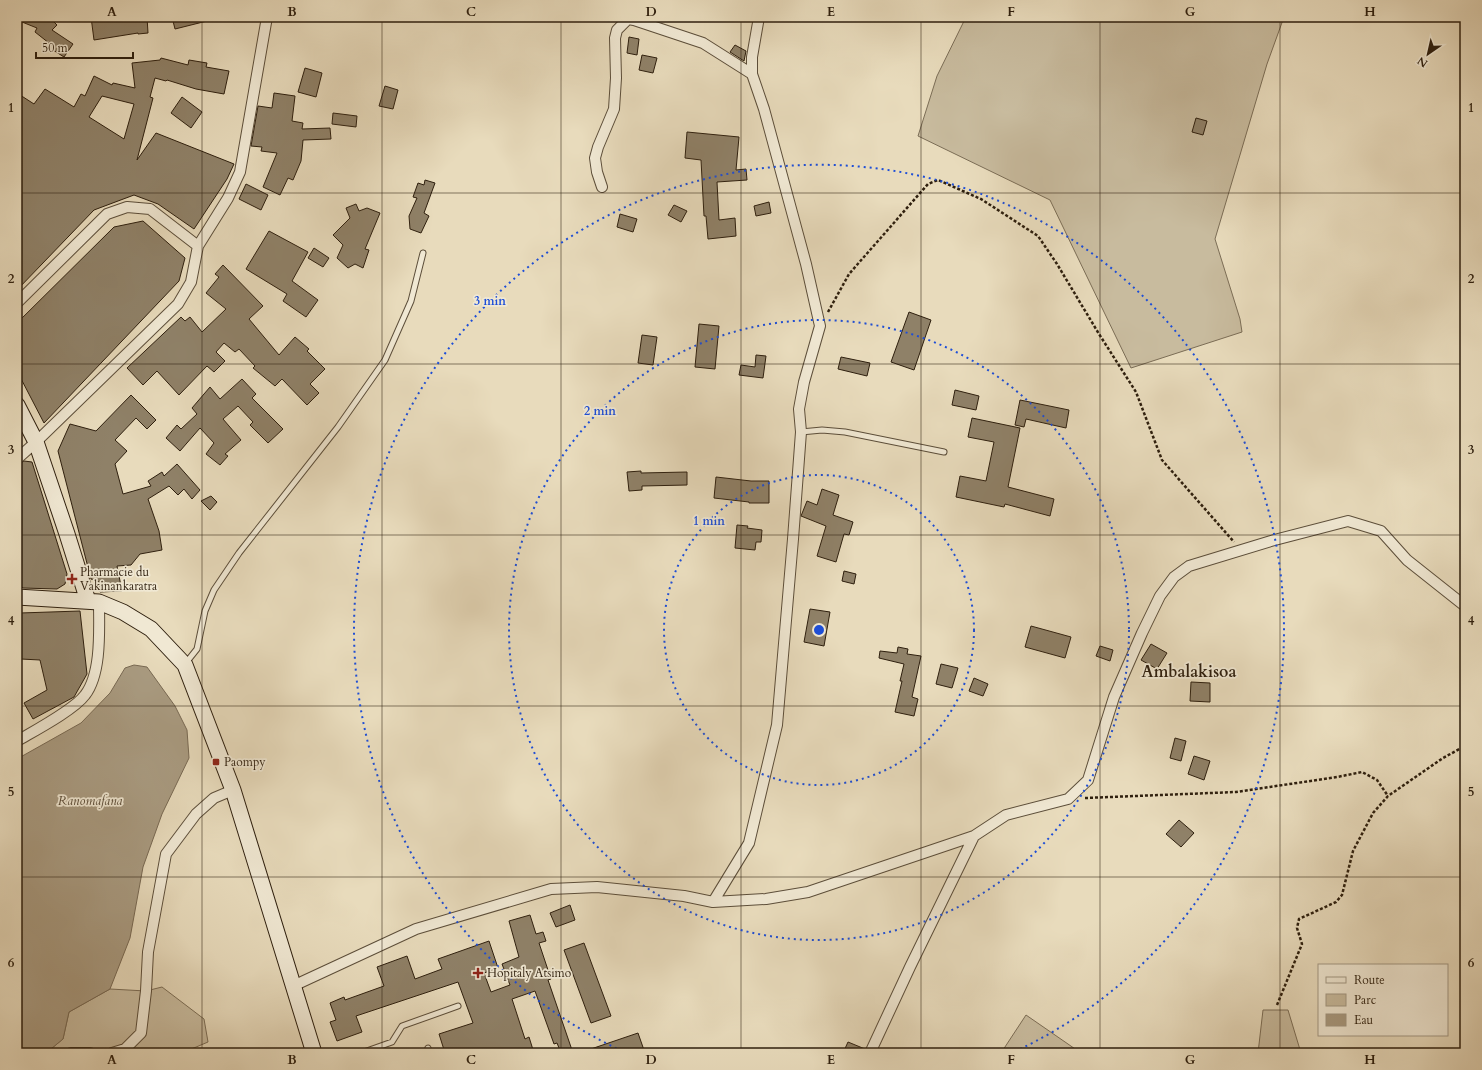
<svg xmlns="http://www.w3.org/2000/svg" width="1482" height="1070" viewBox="0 0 1482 1070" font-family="Cardo,serif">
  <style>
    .green { fill: #c8bb9e; stroke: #7b6d56 }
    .water { fill: #a99b81; stroke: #786953 }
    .building { fill: #8f8168; stroke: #2e1f0e; fill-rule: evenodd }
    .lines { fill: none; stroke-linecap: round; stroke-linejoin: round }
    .lane-casing { stroke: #5c4e3a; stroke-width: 7 }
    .street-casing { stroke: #5c4e3a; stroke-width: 12 }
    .secondary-casing { stroke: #2e1f0e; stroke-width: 17 }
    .path { stroke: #2e1f0e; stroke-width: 2.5; stroke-dasharray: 3 2; stroke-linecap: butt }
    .lane { stroke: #f0e8d3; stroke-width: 5 }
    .street { stroke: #f0e8d3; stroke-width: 10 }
    .secondary { stroke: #f0e8d3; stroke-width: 15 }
    .grid { fill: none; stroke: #2e1f0e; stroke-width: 1; stroke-opacity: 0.55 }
    .ring { fill: none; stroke: #1d4ed8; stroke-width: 2; stroke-dasharray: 2 4 }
    .poi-dot { fill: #8f2418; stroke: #f0e8d3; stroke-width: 1.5 }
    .labels { text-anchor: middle; stroke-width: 3.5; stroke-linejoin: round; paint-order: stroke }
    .poi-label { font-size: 12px; fill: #2e1f0e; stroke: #f0e8d3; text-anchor: start }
    .water-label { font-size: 13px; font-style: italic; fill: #594a36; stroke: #f0e8d3 }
    .district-label { font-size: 16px; font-weight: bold; fill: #2e1f0e; stroke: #f0e8d3 }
    .centre { fill: #1d4ed8; stroke: #f0e8d3; stroke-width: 2 }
    .ring-label { font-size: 12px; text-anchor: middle; font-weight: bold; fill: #1d4ed8; stroke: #f0e8d3; stroke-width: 3.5; stroke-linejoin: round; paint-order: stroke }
    .neatline { fill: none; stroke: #2e1f0e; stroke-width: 1.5 }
    .grid-label { font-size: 13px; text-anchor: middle; font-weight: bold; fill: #2e1f0e }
  </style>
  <rect width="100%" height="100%" fill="#e8dbbc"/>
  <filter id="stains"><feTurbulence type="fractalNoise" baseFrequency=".005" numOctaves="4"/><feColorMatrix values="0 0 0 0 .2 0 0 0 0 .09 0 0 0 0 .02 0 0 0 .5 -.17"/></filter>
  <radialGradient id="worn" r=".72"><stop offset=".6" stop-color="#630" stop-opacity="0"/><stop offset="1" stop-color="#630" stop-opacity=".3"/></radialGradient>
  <!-- green -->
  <path class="green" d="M966,17H1284L1267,64L1215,239L1240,319L1242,332L1131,368L1050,200L918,136L937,76Z
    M162,987L204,1019L208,1042L182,1053H46L63,1039L69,1012L110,989L146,991Z
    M1263,1010H1288L1301,1053H1258Z
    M1026,1015L1081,1053H1001Z"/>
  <!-- water -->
  <path class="water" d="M134,665L147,667L175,706L187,730L189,758L162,814L143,867L130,938L110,989L69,1012L63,1039L46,1053H17V759L81,723L110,693L125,668Z"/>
  <!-- building -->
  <path class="building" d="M17,17H55L54,22L57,25L52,30L73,44L64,57L53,50L54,47L35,32L37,28L17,20Z
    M91,17H147L148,33L138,34V33L94,40Z
    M172,17H207V21L175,29Z
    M629,37L639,39L637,55L627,53Z
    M735,45L746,51L744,61L730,52Z
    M642,55L657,58L653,73L639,70Z
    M161,58L188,65L189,60L207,63L206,67L229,71L224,94L196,89L167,80L166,81L155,78L150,97L153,98L137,160L156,133L234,164L227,179L194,229L158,204L134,195L94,210L17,290V93L34,104L45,89L74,107L81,94L85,96L94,76L112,85L113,83L135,88L132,63L160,60ZM102,96L134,104L124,139L89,117Z
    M305,68L322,73L316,97L298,92Z
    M385,86L398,90L393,109L379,106Z
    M274,93L295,96L292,121L303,123L302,129L330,128L331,139L303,140L301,161L293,180L288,178L280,195L263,187L277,153L261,151L262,147L251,146L258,106L272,108Z
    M182,97L202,112L191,128L171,113Z
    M333,113L357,116L356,127L332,124Z
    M1196,118L1207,121L1203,135L1192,132Z
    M687,132L739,137L736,170L746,169L747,180L717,182L719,220L735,218L736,236L708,239L706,216H704L701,160L685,158Z
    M425,180L435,183L424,213L429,216L421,233L410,229L409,216L417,198L413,197L418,183L424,185Z
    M246,184L268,195L261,210L239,199Z
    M769,202L771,213L756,216L754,206Z
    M356,204L359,211L367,208L380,213L365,249L369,250L363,268L355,264L348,268L337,258L343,245L333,235L350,218L346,208Z
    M674,205L687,211L681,222L668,215Z
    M620,214L637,219L633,232L617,227Z
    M143,221L185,258L179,281L44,423L17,371V323L114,227Z
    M269,231L308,252L292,281L318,300L306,317L283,301L287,294L246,269Z
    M314,248L329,258L323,267L308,258Z
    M223,265L263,306L249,319L279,355L295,337L309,349L307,351L325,369L310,384L319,393L307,405L282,379L275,386L253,368L255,366L239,349L235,352L224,343L216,352L225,361L214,372L207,366L179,395L157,371L143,385L127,368L181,317L185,321L190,317L202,332L226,309L206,293L219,277L215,274Z
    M909,312L931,320L914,370L891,362Z
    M699,324L719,326L715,369L695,367Z
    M642,335L657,337L653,365L638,363Z
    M756,355L766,356L763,378L739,375L741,365L755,367Z
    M841,357L870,363L867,376L838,369Z
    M242,379L256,394L252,398L283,429L268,443L250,425L253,422L238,406L223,419L241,440L225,454L228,456L220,465L206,454L214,443L200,428L180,451L166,438L177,425L181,429L197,414L192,408L210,387L220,399Z
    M955,390L979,396L976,410L952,405Z
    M131,395L156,420L147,429L136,418L115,440L127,451L115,464L123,494L151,486L148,481L162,472L164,476L177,464L200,490L192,499L184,489L178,495L169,486L148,499L159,531L162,550L140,554L131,565L117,566L122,591L100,592L99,582L91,579L58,451L70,424L96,431Z
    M1020,400L1069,410L1066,428L1026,419L1024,427L1015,425Z
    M972,418L1020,428L1008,487L1054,499L1050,516L1005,504L1004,507L956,497L960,476L986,481L994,442L968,437Z
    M24,461L32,462L67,574L65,584L57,589L23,588L17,582V465Z
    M641,471V473L687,472V485L642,486V490L629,491L627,472Z
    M716,477L751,481H769V503H749V502L714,498Z
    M822,489L839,495L833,515L853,522L849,535L844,534L836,562L817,556L826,526L801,516L807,501L817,505Z
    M211,496L217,502L210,510L201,501Z
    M737,525L748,526L747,528L762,530L761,542H756L755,550L735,548Z
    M844,571L856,574L854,584L842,581Z
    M810,609L830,612L824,646L804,642Z
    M80,611L87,674L74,697L33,719L24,703L47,690L40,660L21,659L20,613Z
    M1031,626L1071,637L1065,658L1025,647Z
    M1151,644L1167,653L1157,669L1141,660Z
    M1100,646L1113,650L1110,661L1096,656Z
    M898,647L908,649L907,654L921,656L912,697L918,699L914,716L895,712L902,681H900L904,664L879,658L880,651L897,653Z
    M941,664L958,668L952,688L936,684Z
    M974,678L988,684L983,696L969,691Z
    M1191,682L1210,683V702L1190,701Z
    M1175,738L1186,741L1181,761L1170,758Z
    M1194,756L1210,761L1204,780L1188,774Z
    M1179,820L1194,833L1181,847L1166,834Z
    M570,905L575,920L556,927L550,913Z
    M530,915L536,934L543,932L546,941L539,943L551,979L548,980L573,1053H561L557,1043L554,1044L535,991L512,999L525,1039L529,1037L534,1053H483L482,1049L470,1053H445L439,1034L473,1023L458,982L356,1016L362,1032L337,1041L330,1022L336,1020L330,1003L344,997L345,1000L384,986L377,967L407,956L415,979L442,969L438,959L489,941L498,968L484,973L491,992L510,985L502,964L519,957L509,921Z
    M584,943L611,1016L591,1023L564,950Z
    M638,1033L645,1053H585V1051Z
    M848,1042L865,1049L864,1053H843Z"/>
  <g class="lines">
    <defs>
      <path id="lane" d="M801,432L822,430L845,432L944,452
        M185,664L197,649L205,611L214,590L239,553L338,427L385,360L411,301L423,253
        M428,1048L430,1053
        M361,1053L392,1042L402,1026L458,1006"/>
      <path id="street" d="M602,187L597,172L595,158L598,147L614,109L616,78L615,38L617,30L628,19L634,20L703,43L752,74
        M17,303L107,214L127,207L150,209L198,246
        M17,459L36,442L178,304L191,282L198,246L228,198L240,172L267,17
        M17,741C34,731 74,710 85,695C102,673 99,628 99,602
        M713,902L749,843L777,725L793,539L801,432L799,409L804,382L820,326L806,264L764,109L752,74V57L759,17
        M293,986L416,929L551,889L597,887L684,896L713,902L766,899L808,892L974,836L1006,815L1068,799L1088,780L1114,697L1142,633L1160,596L1174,577L1189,566L1271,541L1348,521L1381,531L1407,560L1465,606
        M71,1053H90
        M112,1053L125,1049L141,1033L146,991L148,952L166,854L196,814L214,798L233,790
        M870,1053L910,967L974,836"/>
      <path id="secondary" d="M17,405L36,442L67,534L88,601
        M17,597L99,602L123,612L151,629L185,665L233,790L314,1053"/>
    </defs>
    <!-- lane casing -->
    <use href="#lane" class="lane-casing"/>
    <!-- street casing -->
    <use href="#street" class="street-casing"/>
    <!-- secondary casing -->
    <use href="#secondary" class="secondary-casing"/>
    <!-- path -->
    <path class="path" d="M828,312L849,274L928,184L938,180L981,199L1038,236L1057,264L1099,334L1136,392L1162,460L1234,542
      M1085,798L1236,792L1337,777L1362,772L1377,780L1388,796
      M1277,1005L1302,944L1297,928L1299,919L1336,902L1342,895L1353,851L1373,813L1388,796L1443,758L1465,746"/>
    <!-- lane -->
    <use href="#lane" class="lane"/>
    <!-- street -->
    <use href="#street" class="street"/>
    <!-- secondary -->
    <use href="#secondary" class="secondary"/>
  </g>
  <!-- grid -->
  <path class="grid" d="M202,17V1053M382,17V1053M561,17V1053M741,17V1053M921,17V1053M1100,17V1053M1280,17V1053M17,193H1465M17,364H1465M17,535H1465M17,706H1465M17,877H1465"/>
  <!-- distance rings -->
  <g class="ring">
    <circle cx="819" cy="630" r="155"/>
    <circle cx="819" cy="630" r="310"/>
    <path d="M622 1051A465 465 0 1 1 1016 1051"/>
  </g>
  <!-- markers -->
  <g class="poi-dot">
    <path d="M70 573h4v4h4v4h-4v4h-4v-4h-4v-4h4z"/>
    <rect x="212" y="758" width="8" height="8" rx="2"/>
    <path d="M476 967h4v4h4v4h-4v4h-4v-4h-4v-4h4z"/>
  </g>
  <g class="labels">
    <!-- poi labels -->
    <g class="poi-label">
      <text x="80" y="576">Pharmacie du<tspan x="80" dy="14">Vakinankaratra</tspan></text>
      <text x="224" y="766">Paompy</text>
      <text x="487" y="977">Hopitaly Atsimo</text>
    </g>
    <!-- water labels -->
    <g class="water-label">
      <text x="90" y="805">Ranomafana</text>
    </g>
    <!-- district labels -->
    <g class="district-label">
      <text x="1189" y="677">Ambalakisoa</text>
    </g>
  </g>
  <circle cx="819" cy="630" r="6" class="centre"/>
  <g class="ring-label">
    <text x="490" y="305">3 min</text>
    <text x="600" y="415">2 min</text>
    <text x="709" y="525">1 min</text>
  </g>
  <!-- margin -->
  <rect width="1482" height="1070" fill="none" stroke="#e8dbbc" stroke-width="44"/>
  <!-- legend -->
  <rect x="1318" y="964" width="130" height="72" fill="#f0e8d3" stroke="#a29884"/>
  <rect x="1326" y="977" width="20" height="6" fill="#f0e8d3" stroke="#a29884"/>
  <text x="1354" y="984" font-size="12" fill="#2e1f0e">Route</text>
  <rect x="1326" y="994" width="20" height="12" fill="#c8bb9e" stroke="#a29884"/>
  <text x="1354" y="1004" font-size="12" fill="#2e1f0e">Parc</text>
  <rect x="1326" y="1014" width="20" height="12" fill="#a99b81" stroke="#a29884"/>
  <text x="1354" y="1024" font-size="12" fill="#2e1f0e">Eau</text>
  <!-- north arrow -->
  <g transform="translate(1428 54) rotate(214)" stroke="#f0e8d3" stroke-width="3" paint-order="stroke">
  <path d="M0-3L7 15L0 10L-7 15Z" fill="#2e1f0e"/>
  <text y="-6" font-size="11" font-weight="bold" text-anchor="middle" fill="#2e1f0e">N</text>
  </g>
  <!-- scale -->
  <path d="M36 52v6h97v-6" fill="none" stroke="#2e1f0e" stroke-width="2"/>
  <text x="42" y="52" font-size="12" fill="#2e1f0e" stroke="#f0e8d3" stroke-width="3" paint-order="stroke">50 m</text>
  <rect x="22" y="22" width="1438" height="1026" class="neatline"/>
  <g class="grid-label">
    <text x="112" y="16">A</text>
    <text x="292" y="16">B</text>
    <text x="471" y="16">C</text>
    <text x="651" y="16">D</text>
    <text x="831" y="16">E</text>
    <text x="1011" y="16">F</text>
    <text x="1190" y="16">G</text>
    <text x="1370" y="16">H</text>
    <text x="11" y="112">1</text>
    <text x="1471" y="112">1</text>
    <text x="11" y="283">2</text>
    <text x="1471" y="283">2</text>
    <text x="11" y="454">3</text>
    <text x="1471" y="454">3</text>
    <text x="11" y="625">4</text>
    <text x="1471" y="625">4</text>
    <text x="11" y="796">5</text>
    <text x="1471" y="796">5</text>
    <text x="11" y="967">6</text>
    <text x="1471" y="967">6</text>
    <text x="112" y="1064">A</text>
    <text x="292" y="1064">B</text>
    <text x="471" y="1064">C</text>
    <text x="651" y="1064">D</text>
    <text x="831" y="1064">E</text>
    <text x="1011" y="1064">F</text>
    <text x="1190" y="1064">G</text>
    <text x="1370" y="1064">H</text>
  </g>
  <rect width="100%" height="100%" filter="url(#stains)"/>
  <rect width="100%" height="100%" fill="url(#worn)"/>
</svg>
